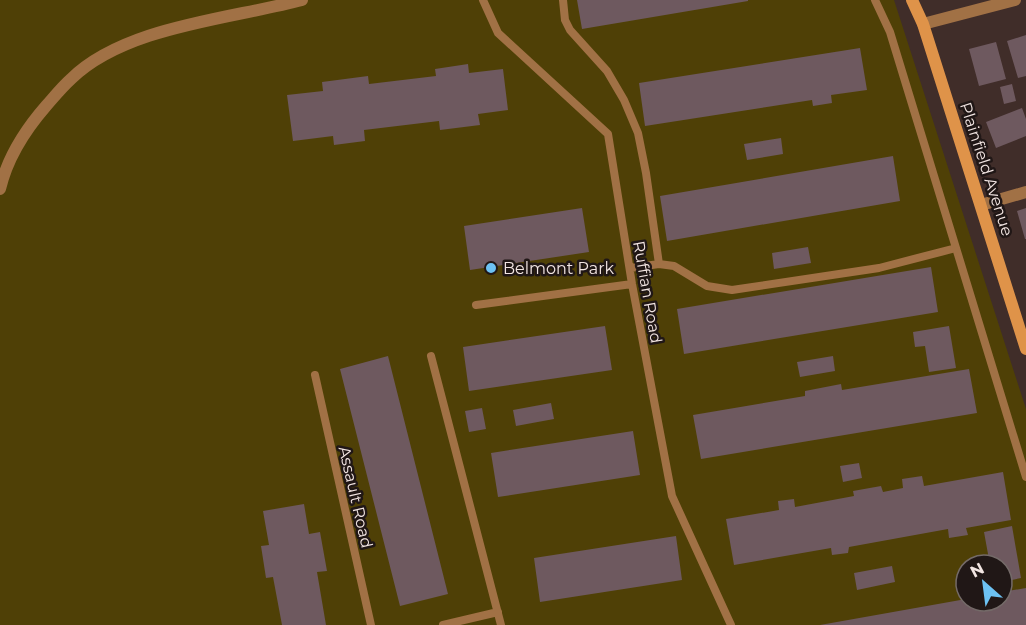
<svg xmlns="http://www.w3.org/2000/svg" width="1026" height="625" viewBox="0 0 1026 625" font-family="Montserrat,sans-serif">
  <style>
    .green { fill: #4f4006; fill-rule: evenodd }
    .building { fill: #6e595f }
    .lines { fill: none; stroke-linecap: round; stroke-linejoin: round }
    .service { stroke: #a17145; stroke-width: 8 }
    .minor { stroke: #a17145; stroke-width: 12 }
    .secondary { stroke: #df9349; stroke-width: 12 }
    .poi-dot { fill: #6dc2f3; stroke: #201716; stroke-width: 2 }
    .labels { text-anchor: middle; stroke-width: 5; stroke-linejoin: round; paint-order: stroke }
    .street-label { font-size: 16px; fill: #f3e6e3; stroke: #201716 }
    .poi-label { font-size: 16px; fill: #f3e6e3; stroke: #201716; text-anchor: start }
  </style>
  <rect width="100%" height="100%" fill="#402d29"/>
  <!-- green -->
  <path class="green" d="M0,0H894L1026,409V625H0ZM966,565H1002V601H966Z"/>
  <!-- building -->
  <path class="building" d="M577,0H748V1L582,29Z
    M1026,35V76L1018,78L1007,41Z
    M996,42L1006,79L979,86L969,49Z
    M860,48L867,90L831,95L832,103L813,106L812,100L645,126L639,83Z
    M468,64L469,73L503,69L508,110L478,114L480,125L440,130L439,121L364,130L365,141L334,145L333,136L293,141L287,95L323,91L322,82L368,76L369,84L436,76L435,69Z
    M1012,84L1016,101L1004,104L1000,87Z
    M1022,108L1026,119V136L996,148L986,122Z
    M781,138L783,154L747,160L744,144Z
    M893,156L900,201L667,241L660,196Z
    M582,208L589,252L470,270L464,226Z
    M1026,208V239H1025L1017,211Z
    M808,247L811,263L774,269L772,253Z
    M931,267L938,312L684,354L677,309Z
    M605,326L612,370L469,391L463,347Z
    M949,326L956,368L929,372L925,346L915,347L913,332Z
    M388,356L448,594L400,606L340,369Z
    M833,356L835,371L800,377L797,362Z
    M969,369L977,413L701,459L693,415L805,396V391L841,384L842,390Z
    M551,403L554,419L516,426L513,410Z
    M482,408L486,429L469,432L465,411Z
    M633,431L640,475L498,497L491,453Z
    M859,463L862,478L843,482L840,466Z
    M1003,472L1011,520L966,528L968,535L949,538L948,529L849,547L848,553L832,555L831,548L734,565L726,519L779,510L778,501L794,499L795,507L854,496L853,491L881,486L883,492L903,488L902,479L922,476L924,486Z
    M304,504L309,534L320,532L327,571L317,572L326,625H282L273,577L266,578L261,546L269,545L263,511Z
    M1012,526L1021,578L1002,582V565H990L984,532Z
    M676,536L682,580L540,602L534,558Z
    M892,566L895,582L857,590L854,573Z
    M1026,588V625H820L966,599V601H1002V592Z"/>
  <g class="lines">
    <!-- service -->
    <path class="service" d="M483,0L498,33L608,134L632,284L672,496L731,625
      M563,0L565,20L570,30L607,71L624,100L638,133L646,173L659,264
      M875,0L890,32L1026,477
      M630,268L659,264L674,266L707,286L732,290L879,268L956,248
      M476,305L632,284
      M431,356L501,625
      M315,375L371,625
      M443,625L498,612"/>
    <!-- minor -->
    <path class="minor" d="M923,24L1015,0
      M0,189C7,159 26,129 46,106C54,97 62,87 71,79C125,26 231,19 302,0
      M981,205L1026,192"/>
    <!-- secondary -->
    <path class="secondary" d="M912,0L923,24L1026,349"/>
  </g>
  <!-- markers -->
  <circle class="poi-dot" cx="491" cy="268" r="6"/>
  <g class="labels">
    <!-- street labels -->
    <g class="street-label">
      <text transform="translate(987 169) rotate(72)" y="6">Plainfield Avenue</text>
      <text transform="translate(648 292) rotate(80)" y="6">Ruffian Road</text>
      <text transform="translate(356 497) rotate(77)" y="6">Assault Road</text>
    </g>
    <!-- poi labels -->
    <g class="poi-label">
      <text x="503" y="274">Belmont Park</text>
    </g>
  </g>
  <!-- north arrow -->
  <g transform="translate(984 583) rotate(332)"><circle r="28" fill="#201716" stroke="#746a68" stroke-width="1.5"/>
  <path d="M0-4.5L10 22L0 15L-10 22Z" fill="#6dc2f3"/>
  <text y="-9" font-size="16" font-weight="bold" text-anchor="middle" fill="#f3e6e3">N</text>
  </g>
</svg>
